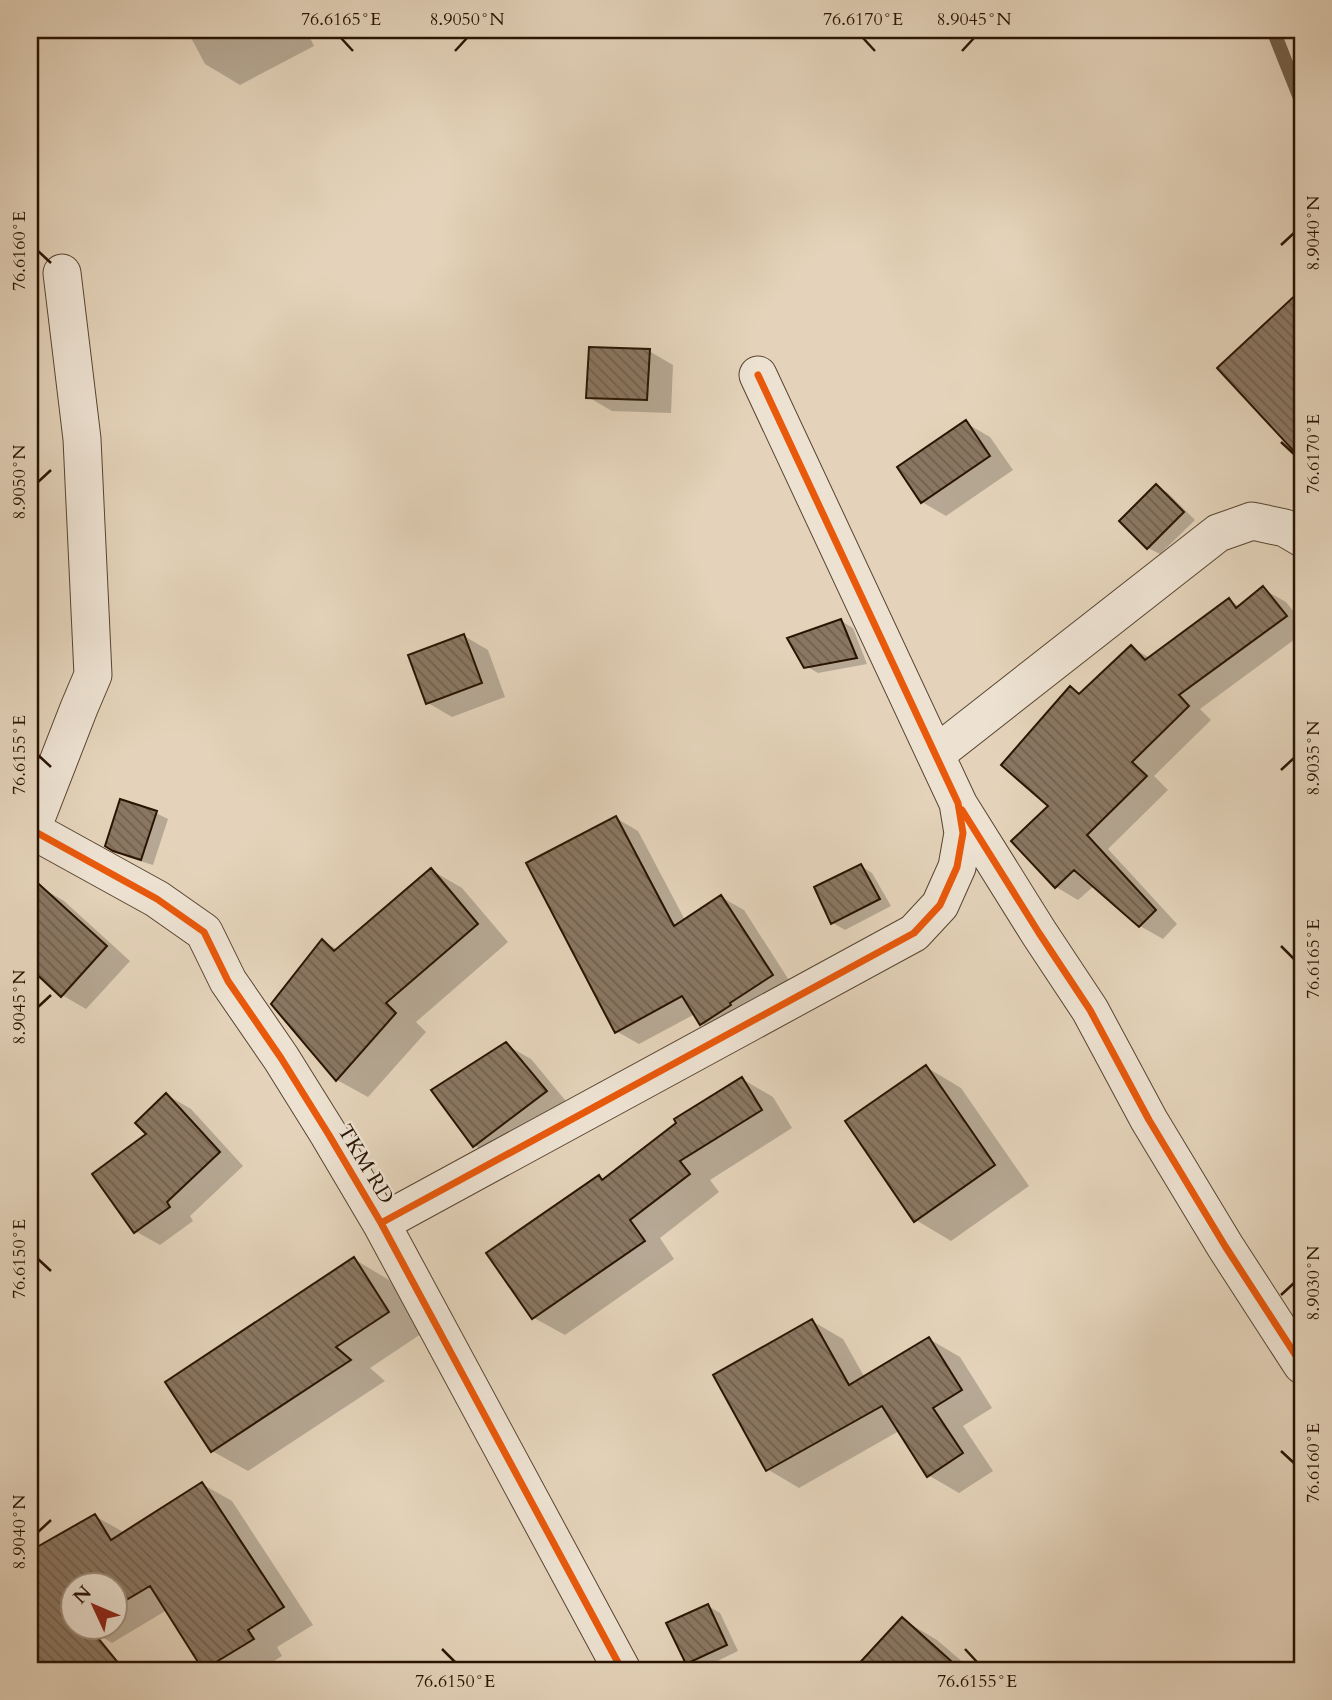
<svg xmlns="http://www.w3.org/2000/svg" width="1332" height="1700" viewBox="0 0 1332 1700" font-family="Cardo,serif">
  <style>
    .shadow { fill: #0003 }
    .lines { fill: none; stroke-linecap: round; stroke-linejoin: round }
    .stream { stroke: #73604b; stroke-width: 14 }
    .building { fill: url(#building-back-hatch); stroke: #291402; stroke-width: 2 }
    .minor-casing { stroke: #584430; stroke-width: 39 }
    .minor { stroke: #ede2d2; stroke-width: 37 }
    .cycleway-casing { stroke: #ede2d2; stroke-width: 11 }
    .cycleway { stroke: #e8590c; stroke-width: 7 }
    .ticks { fill: none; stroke: #291402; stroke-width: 2.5 }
    .labels { text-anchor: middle; stroke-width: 5; stroke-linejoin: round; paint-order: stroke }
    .street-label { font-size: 21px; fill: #291402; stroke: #ede2d2 }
    .neatline { fill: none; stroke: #291402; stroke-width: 2.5 }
    .ticks-label { font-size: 18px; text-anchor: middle; fill: #291402 }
  </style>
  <defs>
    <pattern id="building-back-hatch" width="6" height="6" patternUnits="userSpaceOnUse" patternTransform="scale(1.75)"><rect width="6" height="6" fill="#8a7762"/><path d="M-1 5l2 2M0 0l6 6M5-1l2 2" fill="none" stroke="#71604f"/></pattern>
  </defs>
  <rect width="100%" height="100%" fill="#e4d3ba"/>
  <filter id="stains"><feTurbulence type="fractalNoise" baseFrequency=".00286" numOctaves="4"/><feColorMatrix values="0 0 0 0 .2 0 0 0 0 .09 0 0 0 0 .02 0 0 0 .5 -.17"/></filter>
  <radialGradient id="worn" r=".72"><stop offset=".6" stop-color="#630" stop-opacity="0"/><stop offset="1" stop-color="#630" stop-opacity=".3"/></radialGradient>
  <!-- shadow -->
  <path class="shadow" d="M187,30H306L314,46L240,85L205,64Z
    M1302,291V458L1219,369Z
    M649,351L673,365L671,413L612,411L588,397Z
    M966,423L990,437L1013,470L946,516L922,502Z
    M1156,486L1168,493L1195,520L1160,554L1148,548Z
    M1263,589L1286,602L1302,622V634L1200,709L1211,720L1154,776L1168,790L1108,849L1177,924L1163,939L1140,926L1094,886L1078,900L1056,887L1051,806L1071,689L1081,695L1131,647L1150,658L1229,600L1241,607Z
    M841,621L853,628L867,664L818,673L806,666Z
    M464,636L488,650L505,697L452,717L428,703Z
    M156,813L168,819L153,865L127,857L107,846Z
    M616,818L638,831L685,920L721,897L744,910L794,988L724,1036L701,1023L695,1014L639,1044L616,1031Z
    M861,866L872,873L891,906L845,930L833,923L816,888Z
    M431,870L462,888L508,942L416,1022L426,1032L368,1097L337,1080L274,1004L323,941L338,950Z
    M40,887L64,901L130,961L86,1009L62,995L30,965V899Z
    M506,1045L531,1059L570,1106L499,1159L475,1146Z
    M926,1067L961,1088L1029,1186L951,1241L916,1220Z
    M742,1079L773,1097L792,1128L710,1180L719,1192L660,1238L674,1259L565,1335L534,1318L599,1177L605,1180Z
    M167,1095L191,1109L243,1166L190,1216L193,1221L160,1245L135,1231L149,1135Z
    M354,1259L389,1280L424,1332L370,1368L385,1381L248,1471L212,1451Z
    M812,1321L843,1339L865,1378L929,1339L960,1357L992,1408L963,1426L993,1471L959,1493L928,1475L899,1431L799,1488L767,1469Z
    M202,1484L232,1501L313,1625L277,1647L282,1656L260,1670L204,1669L167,1610L112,1643L84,1626H116V1584L37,1549L95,1516L125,1533Z
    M708,1606L720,1613L738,1651L699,1670L687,1663Z
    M902,1619L937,1640L972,1670H856Z"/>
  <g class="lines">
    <!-- stream -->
    <path class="stream" d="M1273,30L1302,103"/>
  </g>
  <!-- building -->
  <path class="building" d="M1302,289V460L1217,368Z
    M589,347L650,349L647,400L586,398Z
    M966,420L990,456L921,503L897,467Z
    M1156,484L1184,512L1147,549L1119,521Z
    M1263,586L1287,616L1179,695L1189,706L1132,762L1147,776L1087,835L1156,910L1139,927L1074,870L1055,888L1011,841L1048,806L1001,765L1070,686L1079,694L1131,645L1145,660L1229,598L1236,608Z
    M841,619L857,658L804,668L787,638Z
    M464,634L482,683L426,704L408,655Z
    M120,799L157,811L141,860L113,851L105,846Z
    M616,816L674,926L721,895L773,975L730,1003L731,1005L700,1025L682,996L615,1033L526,863Z
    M861,864L880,899L831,924L814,887Z
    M431,868L478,924L386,1003L396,1013L336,1081L271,1004L322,939L334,951Z
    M30,876L107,946L61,997L30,968Z
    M506,1042L547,1091L473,1147L431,1090Z
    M926,1065L995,1165L914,1222L845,1121Z
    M742,1077L762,1110L680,1161L690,1174L630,1220L645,1241L532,1319L486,1253L599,1175L602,1180L676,1123L674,1119Z
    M166,1093L220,1152L167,1202L170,1207L134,1233L92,1174L146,1134L135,1123Z
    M354,1257L389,1312L336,1347L351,1360L211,1452L165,1382Z
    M812,1319L849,1385L929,1337L962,1390L933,1408L963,1453L927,1477L882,1406L766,1471L713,1375Z
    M202,1482L284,1607L248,1630L254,1639L203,1670L150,1586L116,1606V1585H74V1627H89L124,1670H30V1551L95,1514L111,1540Z
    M708,1604L727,1645L686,1664L666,1623Z
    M902,1617L961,1670H853Z"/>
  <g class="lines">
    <defs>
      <path id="minor" d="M936,754L1218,533L1252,521L1285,528L1302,538
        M959,805L1039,933L1090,1010L1149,1120L1225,1246L1302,1365
        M32,830L157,899L204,932L228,981L281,1058L329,1135L381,1223L622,1670
        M30,834L79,708L93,675L82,439L62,273
        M381,1223L914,933L940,905L957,867L963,833L958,803L758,375"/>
    </defs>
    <!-- minor casing -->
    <use href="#minor" class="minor-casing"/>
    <!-- minor -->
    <use href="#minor" class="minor"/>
    <defs>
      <path id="cycleway" d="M962,810L1039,933L1090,1010L1149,1120L1225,1246L1302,1365
        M32,830L157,899L204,932L228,981L281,1058L329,1135L381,1223L622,1670
        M381,1223L914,933L940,905L957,867L963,833L958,803L758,375"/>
    </defs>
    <!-- cycleway casing -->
    <use href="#cycleway" class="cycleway-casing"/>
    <!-- cycleway -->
    <use href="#cycleway" class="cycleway"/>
  </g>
  <!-- ticks -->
  <path class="ticks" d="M341,38L353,51M863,38L875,51M455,51L467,38M962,51L974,38M1281,245L1294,233M38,251L51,263M1281,442L1294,454M38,482L51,470M38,755L51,767M1281,770L1294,758M1281,946L1294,959M38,1007L51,995M38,1259L51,1271M1281,1295L1294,1283M1281,1451L1294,1463M38,1532L51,1520M442,1649L455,1662M965,1649L977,1662"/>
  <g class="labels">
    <!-- street labels -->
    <g class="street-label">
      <text transform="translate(366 1164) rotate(59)" y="7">TKM RD</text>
    </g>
  </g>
  <!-- margin -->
  <rect width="1332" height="1700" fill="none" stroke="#e4d3ba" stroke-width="77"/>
  <!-- north arrow -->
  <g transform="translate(94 1606) rotate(314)"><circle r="33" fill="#ede2d2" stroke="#9f907f" stroke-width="2"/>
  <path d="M0-5L12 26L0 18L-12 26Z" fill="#8f2418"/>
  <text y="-10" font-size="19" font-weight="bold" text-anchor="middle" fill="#291402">N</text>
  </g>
  <rect x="38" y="38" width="1256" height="1624" class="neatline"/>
  <g class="ticks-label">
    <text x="341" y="25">76.6165°E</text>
    <text x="467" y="25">8.9050°N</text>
    <text x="863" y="25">76.6170°E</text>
    <text x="974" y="25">8.9045°N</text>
    <text transform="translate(1313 233) rotate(-90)" y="6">8.9040°N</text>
    <text transform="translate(19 251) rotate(-90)" y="6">76.6160°E</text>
    <text transform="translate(1313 454) rotate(-90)" y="6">76.6170°E</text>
    <text transform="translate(19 482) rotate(-90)" y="6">8.9050°N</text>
    <text transform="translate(19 755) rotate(-90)" y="6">76.6155°E</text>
    <text transform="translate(1313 758) rotate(-90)" y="6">8.9035°N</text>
    <text transform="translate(1313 959) rotate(-90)" y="6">76.6165°E</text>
    <text transform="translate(19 1007) rotate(-90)" y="6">8.9045°N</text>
    <text transform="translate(19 1259) rotate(-90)" y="6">76.6150°E</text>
    <text transform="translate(1313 1283) rotate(-90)" y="6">8.9030°N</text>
    <text transform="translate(1313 1463) rotate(-90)" y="6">76.6160°E</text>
    <text transform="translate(19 1532) rotate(-90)" y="6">8.9040°N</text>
    <text x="455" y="1687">76.6150°E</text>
    <text x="977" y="1687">76.6155°E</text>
  </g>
  <rect width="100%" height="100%" filter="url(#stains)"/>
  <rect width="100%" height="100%" fill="url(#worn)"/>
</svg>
